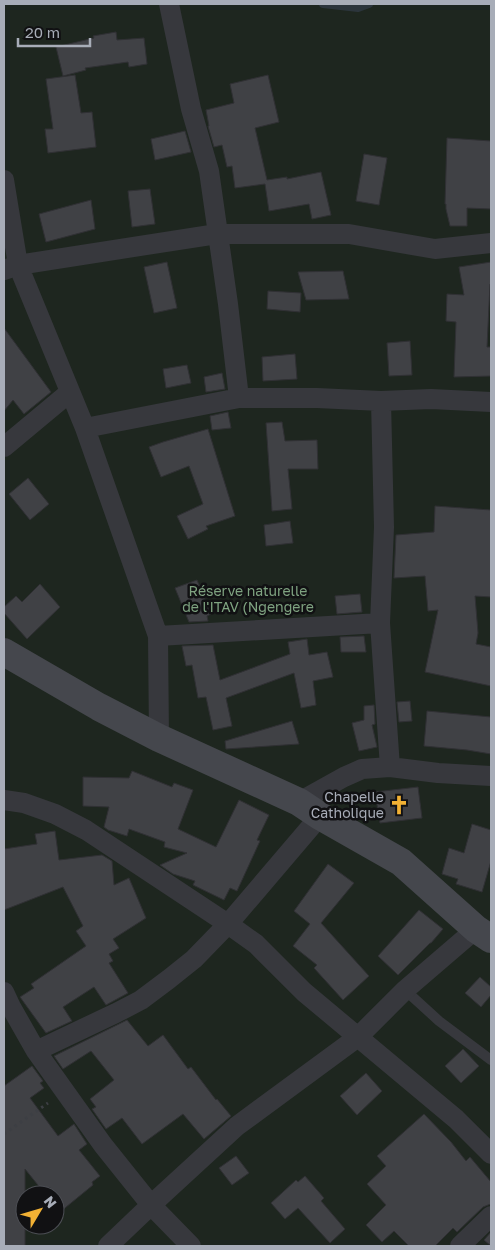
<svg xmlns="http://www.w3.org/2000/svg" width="495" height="1250" viewBox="0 0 495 1250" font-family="'Golos Text',sans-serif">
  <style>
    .green { fill: #1e261f; fill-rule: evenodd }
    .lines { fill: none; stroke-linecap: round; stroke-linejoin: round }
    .stream { stroke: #2c353c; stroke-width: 8 }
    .building { fill: #404145; stroke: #303034 }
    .path { stroke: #3d3f44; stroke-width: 3; stroke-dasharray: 2.5 4; stroke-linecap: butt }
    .lane { stroke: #37383d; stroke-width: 10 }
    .street { stroke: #37383d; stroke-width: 20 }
    .secondary { stroke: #45474d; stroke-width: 28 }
    .labels { text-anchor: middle; stroke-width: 5; stroke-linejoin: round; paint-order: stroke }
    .park-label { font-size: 14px; fill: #7fa381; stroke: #111113 }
    .poi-label { font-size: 14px; fill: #a8adb8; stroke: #111113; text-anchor: end }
  </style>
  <rect width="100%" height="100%" fill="#161618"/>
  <!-- green -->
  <path class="green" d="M4,4H491V1246H4ZM25,1195H55V1225H25Z"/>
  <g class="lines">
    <!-- stream -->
    <path class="stream" d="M323,4L358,8L369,4"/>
  </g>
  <!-- building -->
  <path class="building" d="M116,32L117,40L144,38L147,64L129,67L128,62L85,68L86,70L63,76L56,47L94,38L93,36Z
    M75,75L81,113L92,112L96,147L48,153L45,129H53L46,79Z
    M268,75L279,122L255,128L267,180L287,177V179L321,172L331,215L312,219L309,204L269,211L265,184L235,188L232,166L227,167L222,145L214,147L208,126H209L206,110L234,103L230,84Z
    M185,131L191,152L155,160L151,139Z
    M447,138L491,141V209L467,208V226H450L446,209V204H445Z
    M364,154L387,158L379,205L356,201Z
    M150,189L155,224L132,227L128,191Z
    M91,200L95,229L46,242L39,214Z
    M167,262L177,308L154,313L144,267Z
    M491,262V284H490L487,347H491V376L454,377L456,322L446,321L447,294L464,295L459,267Z
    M343,271L349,299L306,300L298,272Z
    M268,291L301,293L300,312L267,309Z
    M4,328L51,392L24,414L13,400L4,411Z
    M410,341L412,375L389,376L387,343Z
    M295,354L297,379L263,381L262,357Z
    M187,365L191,383L166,388L163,369Z
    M222,373L225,389L206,392L204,377Z
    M228,412L231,428L212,430L210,416Z
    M282,422L285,441L317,440L318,469H288L292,509L272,511L266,423Z
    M208,429L235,516L206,526L208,529L188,539L177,516L203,504L189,466L161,477L149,447L163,442Z
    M28,478L49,504L30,520L9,494Z
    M435,506L491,510V597L475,596L478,633L476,644L491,647V686L425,672L438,610L428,611L425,576L394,578L396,535L434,532Z
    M290,521L293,543L266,546L264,525Z
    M197,580L211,614L207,616L208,621L189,622L175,588Z
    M40,584L60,607L27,639L4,613V607L16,596L22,602Z
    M360,594L362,612L337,614L335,596Z
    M364,636L366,652H341L340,637Z
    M307,639L309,655L327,652L333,677L313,681L316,705L301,708L294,673L226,698L232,726L213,730L206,697L198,698L192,665L186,666L182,646L213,645L220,680L290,654L288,642Z
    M410,701L412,721L399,722L397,702Z
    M374,705L375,724L372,725L377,747L359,751L352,723L364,720V706Z
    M427,711L491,717V754L467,750L424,746Z
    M292,721L299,744L226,749L225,741Z
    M132,771L172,787L174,783L193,790L178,829L216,847L239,800L269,815L257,840L260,841L237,891L230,888L224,900L193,885L195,881L173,874L160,865L187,853L164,847L165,842L129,829L127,836L108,830L104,827L109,807L83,806V777L129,778Z
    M418,787L422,818L380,823L375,792Z
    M472,824L491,830V861L482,892L456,884L458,879L442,874L449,848L464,853Z
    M55,831L59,860L102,855L112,861L114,885L129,878L146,918L113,939L119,948L109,954L113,961L109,963L128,993L106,1005L94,987L63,1007L72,1021L46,1033L20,997L34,988L31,984L86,946L76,931L83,926L63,887L4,910V849L37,844L35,834Z
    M328,864L354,883L321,923L369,976L343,1000L314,968L317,965L293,946L310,924L294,911Z
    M419,910L443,929L431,943H430L398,975L378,956Z
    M480,977L491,987V995L481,1007L465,993Z
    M127,1020L148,1046L163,1035L188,1069L191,1067L216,1100L217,1099L231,1116L204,1139L183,1114L142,1144L122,1118L106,1129L92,1109L96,1107L90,1099L114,1080L91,1051L63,1069L54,1056Z
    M463,1049L479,1066L461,1083L445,1066Z
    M32,1066L43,1081L40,1083L44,1088L30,1098L58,1136L74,1124L87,1144L79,1150L100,1176L92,1182L93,1185L60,1212L55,1206V1195H46L25,1169V1246H4V1086Z
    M366,1073L382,1091L357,1115L340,1096Z
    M424,1114L451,1142L466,1161L470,1157L491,1182V1204L488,1205L483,1207L457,1232L453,1228L435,1246H409L394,1231L382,1242L366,1225L386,1205L367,1184L386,1166L377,1156Z
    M236,1156L249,1173L232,1185L219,1168Z
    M305,1176L324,1198L321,1201L345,1229L330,1243L298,1208L285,1219L271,1203L296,1180L298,1182Z
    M491,1232V1246L484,1240Z"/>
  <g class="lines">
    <!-- path -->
    <path class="path" d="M4,1134L48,1103"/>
    <!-- lane -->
    <path class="lane" d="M405,990L439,1021L491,1060"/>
    <!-- street -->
    <path class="street" d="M169,4L191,109L209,171L228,304L239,398
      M4,180L18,265L85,428L158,636L159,738
      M4,270L18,265L217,234H349L435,249L491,243
      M381,401L384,527L380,623L390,767
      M85,428L239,398H317L381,401L431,399L491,402
      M4,447L70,392
      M158,636L380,623
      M4,800L24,803L55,814L86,830L228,924L256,944L304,992L456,1119L491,1154
      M299,802L344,777L362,769L390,767L438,773L491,776
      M4,992L11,1007L36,1051L103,1145L151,1205L191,1246
      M36,1051L116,1013L141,1000L169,979L194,959L228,924L320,816
      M108,1246L151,1205L237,1126L358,1037L405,990L476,929
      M460,1246L491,1216"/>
    <!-- secondary -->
    <path class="secondary" d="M4,652L99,707L159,738L299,802L320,816L401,862L476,929L491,939"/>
  </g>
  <!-- icons -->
  <defs>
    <symbol id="church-bare" viewBox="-9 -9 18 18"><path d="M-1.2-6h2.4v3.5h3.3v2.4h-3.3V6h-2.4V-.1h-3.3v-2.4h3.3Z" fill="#f2b134" stroke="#111113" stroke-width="2.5" paint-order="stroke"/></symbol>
  </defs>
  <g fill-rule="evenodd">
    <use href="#church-bare" x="385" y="791" width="28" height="28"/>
  </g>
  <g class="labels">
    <!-- park labels -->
    <g class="park-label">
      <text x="248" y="596">Réserve naturelle<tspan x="248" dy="16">de l'ITAV (Ngengere</tspan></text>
    </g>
    <!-- poi labels -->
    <g class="poi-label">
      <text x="384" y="802">Chapelle<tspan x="384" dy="16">Catholique</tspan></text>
    </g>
  </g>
  <!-- border -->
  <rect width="495" height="1250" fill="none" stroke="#a8adb8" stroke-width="10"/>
  <!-- north arrow -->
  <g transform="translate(40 1210) rotate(52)"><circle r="24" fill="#111113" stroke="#4d4f55"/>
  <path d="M0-4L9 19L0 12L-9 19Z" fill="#f2b134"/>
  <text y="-8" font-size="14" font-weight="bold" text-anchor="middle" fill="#a8adb8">N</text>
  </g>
  <!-- scale -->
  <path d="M18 38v8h72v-8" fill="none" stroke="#a8adb8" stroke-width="2.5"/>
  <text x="25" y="38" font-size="15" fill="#a8adb8" stroke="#111113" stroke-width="4" paint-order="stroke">20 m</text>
</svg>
